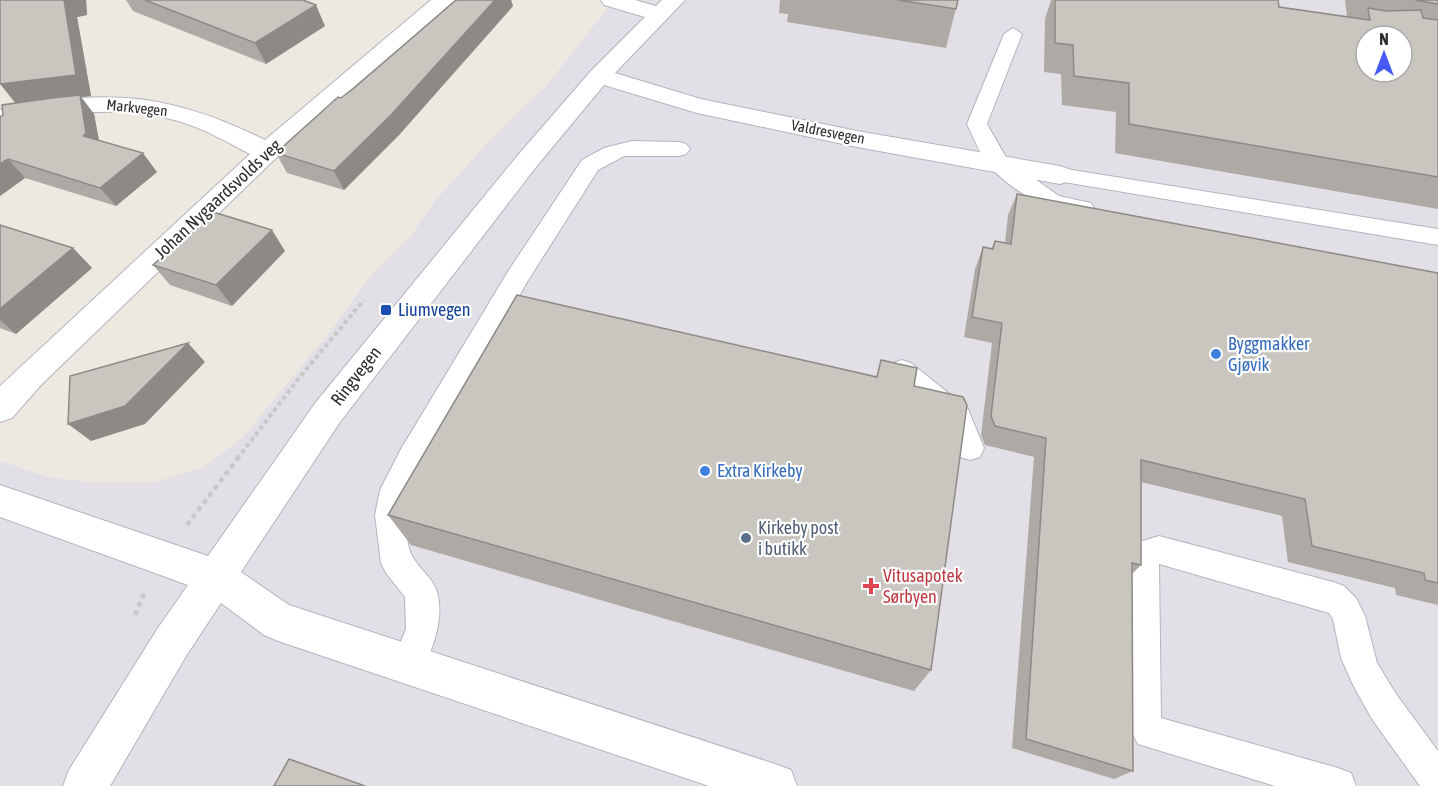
<svg xmlns="http://www.w3.org/2000/svg" width="1438" height="786" viewBox="0 0 1438 786" font-family="'Asap Condensed',sans-serif">
  <style>
    .industrial { fill: #e2e0e6; fill-rule: evenodd }
    .lines { fill: none; stroke-linecap: round; stroke-linejoin: round }
    .service-casing { stroke: #b3b4bf; stroke-width: 2 }
    .minor-casing { stroke: #b3b4bf; stroke-width: 2 }
    .path-far1 { stroke: #c8c8c8; stroke-width: 4; stroke-dasharray: 4.5 3; stroke-linecap: butt }
    .path { stroke: #c8c8c8; stroke-width: 4.5; stroke-dasharray: 5 4; stroke-linecap: butt }
    .service { fill: #fff; fill-rule: evenodd }
    .minor { fill: #fff; fill-rule: evenodd }
    .wall { fill: #ada9a4 }
    .shaded-wall { fill: #8d8a86 }
    .building { fill: #c9c5bf; stroke: #8d8a86; stroke-width: 1.5; fill-rule: evenodd }
    .transit-dot { fill: #1a4fb4; stroke: #fff; stroke-width: 2 }
    .shop-dot { fill: #3f7fe0; stroke: #fff; stroke-width: 2 }
    .service-dot { fill: #5c6f8a; stroke: #fff; stroke-width: 2 }
    .health-dot { fill: #e0444e; stroke: #fff; stroke-width: 2 }
    .labels { text-anchor: middle; stroke-width: 4.5; stroke-linejoin: round; paint-order: stroke }
    .far-street-label { font-size: 15px; fill: #2c2c2c; stroke: #fff }
    .street-label { font-size: 18px; fill: #2c2c2c; stroke: #fff }
    .transit-label { font-size: 18px; fill: #164399; stroke: #fff; text-anchor: start }
    .shop-label { font-size: 18px; fill: #366cbe; stroke: #fff; text-anchor: start }
    .service-label { font-size: 18px; fill: #4e5e75; stroke: #fff; text-anchor: start }
    .health-label { font-size: 18px; fill: #be3a42; stroke: #fff; text-anchor: start }
  </style>
  <rect width="100%" height="100%" fill="#ede9e0"/>
  <!-- industrial -->
  <path class="industrial" d="M614,0H1438V786H0V461L47,477L88,482H155L204,467L243,437L333,328L373,272L410,237L435,201L499,130L545,87ZM1366,36H1402V72H1366Z"/>
  <g class="lines">
    <defs>
      <path id="service" d="M1013,28L1022,34L987,124L1007,159L1059,196L1091,203L1094,208L1091,213C1062,222 1012,190 992,169C981,158 974,138 967,124L1004,34Z
        M632,141L679,142L686,144L690,149L686,154L679,156H624L598,170L527,282L410,491C406,508 403,544 414,559C421,570 431,577 436,589C446,618 432,649 421,675L409,680L397,675L392,663L406,629L405,597L386,573L381,563L375,515L380,490L401,449L509,270L582,160L604,148Z
        M1060,168L1438,229V245L1052,180L1049,175L1052,170Z
        M902,360L911,363L968,409L984,448L980,457L970,460L960,457L947,424L893,379L889,371L893,363Z
        M1159,536L1333,582L1344,586L1356,598L1365,616L1377,663L1396,694L1438,751V786H1420L1372,719L1354,687L1341,658L1333,619L1329,613L1159,564L1161,718L1338,768L1351,773L1356,786H1275L1138,744L1125,720L1127,558L1136,543Z"/>
      <path id="minor" d="M431,0H455L276,158L41,385L12,418L0,422V386L250,154C227,142 203,128 178,121C120,104 58,113 0,126V110C105,88 168,92 265,140Z
        M601,0H635L656,6L662,0H685L615,73L701,99L857,131L1060,166L1069,169L1073,175L1069,181L1060,184L857,147L697,113L604,85L536,167L340,422L241,572L289,605L775,764L791,770L797,786H709L278,641L264,635L221,603L186,656L110,786H63L69,770L158,628L188,585L0,517V485L208,556L316,402L518,155L591,71L645,17L604,5Z"/>
    </defs>
    <!-- service casing -->
    <use href="#service" class="service-casing"/>
    <!-- minor casing -->
    <use href="#minor" class="minor-casing"/>
    <!-- path-far1 -->
    <path class="path-far1" d="M237,459L299,378L364,300"/>
    <!-- path -->
    <path class="path" d="M187,525L238,458
      M135,615L144,594"/>
    <!-- service -->
    <use href="#service" class="service"/>
    <!-- minor -->
    <use href="#minor" class="minor"/>
  </g>
  <!-- wall -->
  <path class="wall" d="M0,0H86L87,15L77,17L91,96L81,97L94,114L99,140L157,172L116,206L25,178L0,196V117L16,103Z
    M126,0H303L325,26L266,64L133,11Z
    M456,0H511L513,6L399,135L344,190L287,173L276,153Z
    M780,0H958L946,48L787,22L788,14L779,13Z
    M1051,0H1278L1279,7L1347,17L1345,0H1438V209L1115,153L1116,112L1062,105L1061,74L1044,72L1045,19Z
    M1017,194L1438,273V605L1396,595L1395,588L1288,562L1282,516L1141,482V565L1132,574L1133,771L1114,779L1012,748L1034,457L985,445L981,435L992,343L964,337L975,269L983,247L991,249L995,241L1005,243L1008,215Z
    M0,225L73,248L92,268L16,334L0,328Z
    M285,251L232,306L170,285L153,265Z
    M881,360L914,386L931,670L914,691L411,545L388,515L876,377Z"/>
  <!-- shaded-wall -->
  <path class="shaded-wall" d="M64,0H86L87,15L77,17L91,96L81,97L94,114L101,152L17,105L0,84Z
    M495,0H511L513,6L399,135L344,190L334,171Z
    M316,5L325,26L266,64L255,43Z
    M143,153L157,172L116,206L100,188Z
    M8,159L25,178L0,196V164Z
    M272,230L285,251L232,306L216,285Z
    M73,248L92,268L16,334L0,320V309Z
    M188,343L205,362L145,424L91,441L68,424Z"/>
  <!-- building -->
  <path class="building" d="M0,0H64L76,75L0,84Z
    M145,0H303L316,5L255,43Z
    M456,0H495L391,115L334,171L276,153L338,97L341,98L354,88Z
    M898,0H958L956,9Z
    M1055,0H1278L1279,7L1370,20L1368,8L1386,11L1421,10L1423,18L1438,20V177L1129,124V83L1074,76L1073,45L1055,43ZM1366,36H1402V72H1366Z
    M1415,0H1438V4Z
    M80,95L86,133L83,136L143,153L100,188L8,159L0,164V117L3,115L2,105L52,98Z
    M1017,194L1438,273V583L1425,580L1424,573L1312,546L1305,499L1141,460V565L1132,563L1133,771L1026,739L1046,438L995,426L991,416L1002,323L972,317L983,247L993,249L995,241L1011,244Z
    M213,212L272,230L216,285L153,265Z
    M0,225L73,248L0,309Z
    M517,295L877,377L881,360L917,368L914,386L963,397L967,405L931,670L388,515Z
    M188,343L125,406L68,424L70,376Z
    M289,759L365,786H274Z"/>
  <!-- markers -->
  <rect class="transit-dot" x="380" y="304" width="12" height="12" rx="3"/>
  <g class="shop-dot">
    <circle cx="1216" cy="354" r="6"/>
    <circle cx="705" cy="471" r="6"/>
  </g>
  <circle class="service-dot" cx="746" cy="538" r="6"/>
  <path class="health-dot" d="M868 577h6v6h6v6h-6v6h-6v-6h-6v-6h6z"/>
  <g class="labels">
    <!-- far-street labels -->
    <g class="far-street-label">
      <text transform="translate(137 108) rotate(6)" y="5">Markvegen</text>
      <text transform="translate(828 132) rotate(11)" y="5">Valdresvegen</text>
    </g>
    <!-- street labels -->
    <g class="street-label">
      <text transform="translate(218 199) rotate(-43)" y="6">Johan Nygaardsvolds veg</text>
      <text transform="translate(356 376) rotate(-52)" y="6">Ringvegen</text>
    </g>
    <!-- transit labels -->
    <g class="transit-label">
      <text x="398" y="316">Liumvegen</text>
    </g>
    <!-- shop labels -->
    <g class="shop-label">
      <text x="1228" y="350">Byggmakker<tspan x="1228" dy="21">Gjøvik</tspan></text>
      <text x="717" y="477">Extra Kirkeby</text>
    </g>
    <!-- service labels -->
    <g class="service-label">
      <text x="758" y="534">Kirkeby post<tspan x="758" dy="21">i butikk</tspan></text>
    </g>
    <!-- health labels -->
    <g class="health-label">
      <text x="883" y="582">Vitusapotek<tspan x="883" dy="21">Sørbyen</tspan></text>
    </g>
  </g>
  <!-- north arrow -->
  <g transform="translate(1384 54)"><circle r="28" fill="#ffffff" stroke="#ababab" stroke-width="1.5"/>
  <path d="M0-4.5L10 22L0 15L-10 22Z" fill="#4759f3"/>
  <text y="-9" font-size="16" font-weight="bold" text-anchor="middle" fill="#2c2c2c">N</text>
  </g>
</svg>
